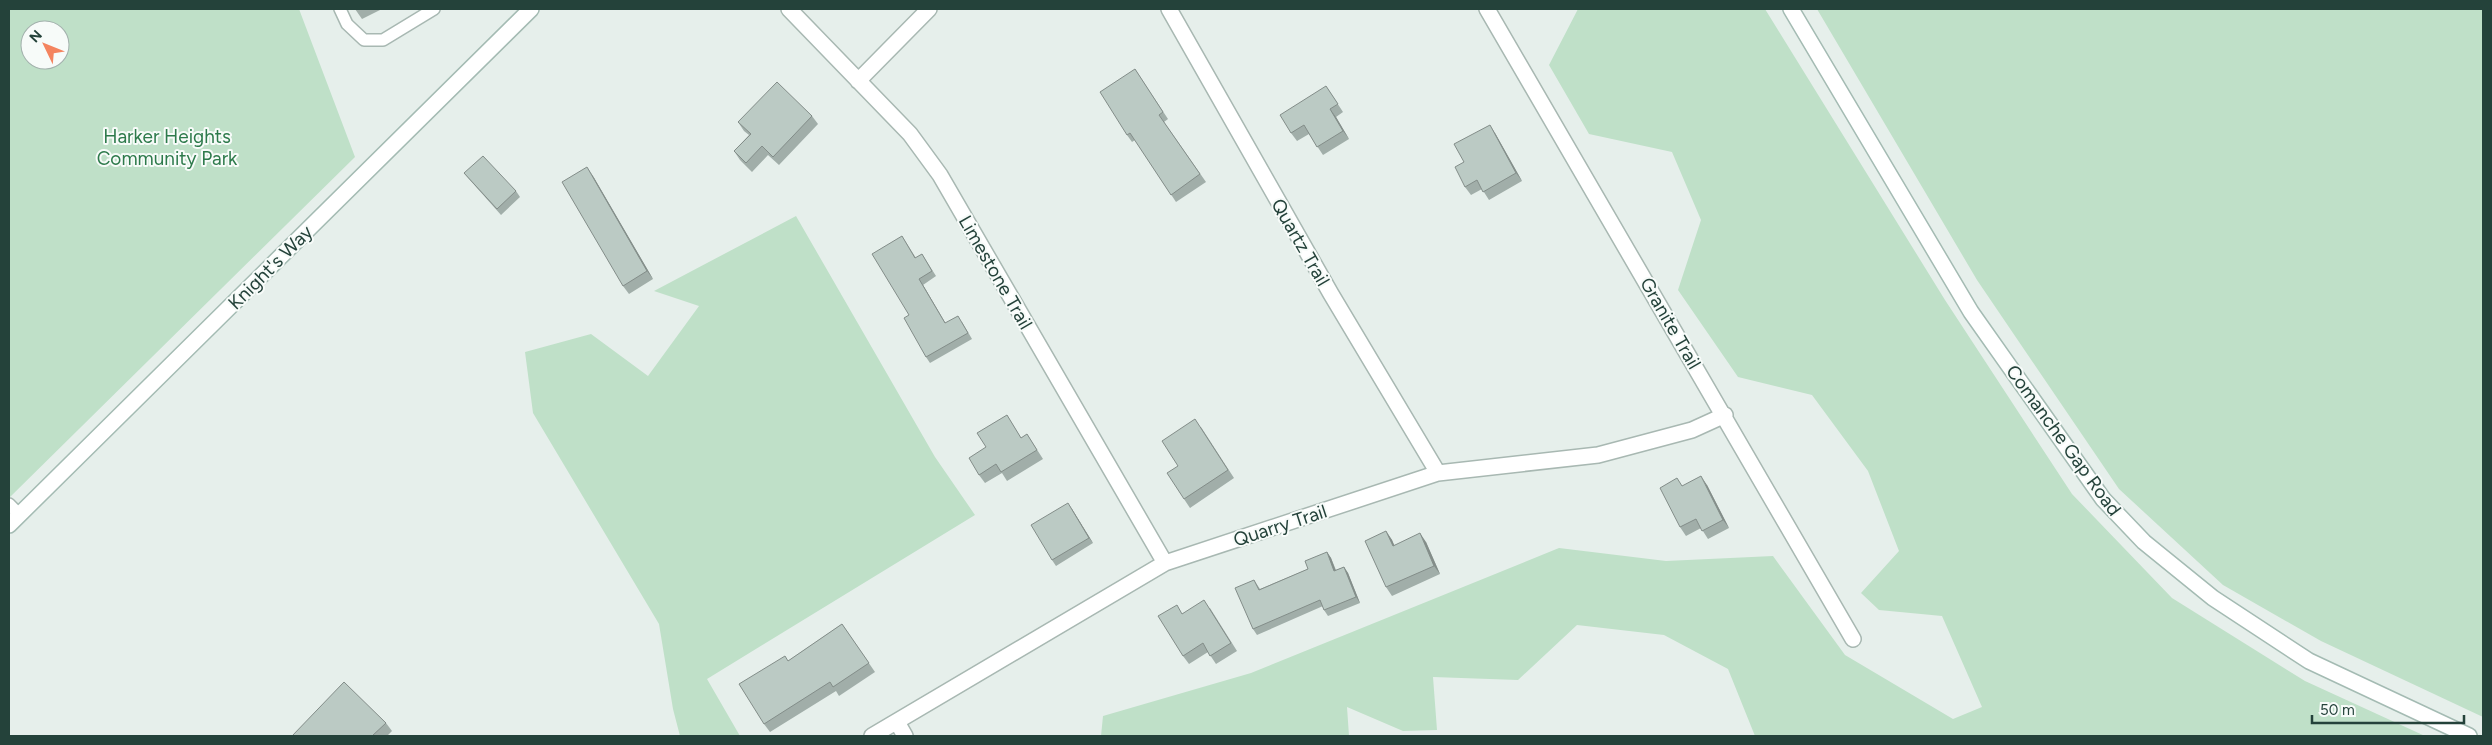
<svg xmlns="http://www.w3.org/2000/svg" width="2492" height="745" viewBox="0 0 2492 745" font-family="Figtree,sans-serif">
  <style>
    .green { fill: #bfe0c8; fill-rule: evenodd }
    .lines { fill: none; stroke-linecap: round; stroke-linejoin: round }
    .lane-casing { stroke: #a8b8b2; stroke-width: 14 }
    .street-casing { stroke: #a8b8b2; stroke-width: 18 }
    .secondary-casing { stroke: #a4bbb3; stroke-width: 18 }
    .lane { stroke: #fff; stroke-width: 11 }
    .street { stroke: #fff; stroke-width: 15 }
    .secondary { stroke: #fff; stroke-width: 15 }
    .wall { fill: #a1aea9 }
    .shaded-wall { fill: #838d89 }
    .building { fill: #bbcac4; stroke: #838d89 }
    .labels { text-anchor: middle; stroke-width: 4; stroke-linejoin: round; paint-order: stroke }
    .park-label { font-size: 19px; fill: #2d7a4b; stroke: #f7fbf9 }
    .street-label { font-size: 19px; fill: #24423a; stroke: #f7fbf9 }
  </style>
  <rect width="100%" height="100%" fill="#e6efeb"/>
  <!-- green -->
  <path class="green" d="M9,9H299L355,157L9,498ZM30,30H60V60H30Z
    M1578,9H1765L1945,300L2072,494L2172,598L2305,681L2425,736H1755L1728,669L1664,635L1577,625L1518,680L1433,677L1437,730L1403,731L1347,707L1349,736H1101L1103,716L1251,673L1559,548L1666,561L1773,556L1845,655L1953,719L1982,707L1942,616L1879,610L1861,593L1899,551L1868,471L1812,395L1738,377L1678,290L1701,220L1672,152L1589,134L1549,65Z
    M1817,9H2483V717L2321,641L2223,585L2119,489L1977,280Z
    M796,216L935,457L975,515L707,679L740,736H680L673,709L659,624L533,413L525,352L591,334L648,376L699,306L654,291Z"/>
  <g class="lines">
    <defs>
      <path id="lane" d="M340,9L347,24L364,40H383L434,9
        M9,504L19,514"/>
      <path id="street" d="M789,9L910,134L940,175L1165,563
        M1169,9L1331,294L1438,473
        M1487,9L1853,639
        M858,81L929,9
        M897,722L905,736
        M872,736L1165,563L1438,473L1598,455L1692,430L1725,415"/>
      <path id="secondary" d="M1791,9L1971,312L2103,499L2144,542L2213,598L2309,661L2469,736
        M9,525L531,9"/>
    </defs>
    <!-- lane casing -->
    <use href="#lane" class="lane-casing"/>
    <!-- street casing -->
    <use href="#street" class="street-casing"/>
    <!-- secondary casing -->
    <use href="#secondary" class="secondary-casing"/>
    <!-- lane -->
    <use href="#lane" class="lane"/>
    <!-- street -->
    <use href="#street" class="street"/>
    <!-- secondary -->
    <use href="#secondary" class="secondary"/>
  </g>
  <!-- wall -->
  <path class="wall" d="M355,9H382L362,19Z
    M1135,69L1168,119L1164,122L1206,182L1176,202L1135,140L1132,142L1127,135Z
    M1326,86L1343,112L1336,117L1349,139L1323,155L1309,134L1297,141L1291,133Z
    M812,116L818,124L779,165L768,155L752,172L740,160L734,151L749,135L744,131L738,122Z
    M1495,133L1522,181L1489,200L1482,189L1471,195L1465,187L1464,162Z
    M464,173L516,191L520,197L501,215L469,179Z
    M593,176L653,279L629,294L623,286Z
    M902,236L916,258L922,254L936,276L923,285L945,323L962,322L972,339L930,363L926,357L909,315Z
    M1007,415L1021,438L1027,434L1043,459L1007,481L1002,473L985,483L979,475Z
    M1201,427L1234,478L1190,508L1184,499L1178,466Z
    M1707,485L1729,528L1708,539L1701,528L1686,536L1680,527L1682,486Z
    M1072,509L1093,543L1056,566L1052,560Z
    M1386,531L1392,540L1394,545L1426,542L1440,574L1392,596L1386,587Z
    M1327,552L1331,558L1336,570L1344,567L1348,573L1360,603L1328,616L1324,610L1323,606L1257,635L1253,629L1254,580L1260,589L1308,569Z
    M1210,608L1237,651L1216,664L1208,652L1189,664L1183,656V613Z
    M842,624L875,672L839,696L836,691L770,732L764,724L788,661Z
    M386,723L392,731L387,736H292Z"/>
  <!-- shaded-wall -->
  <path class="shaded-wall" d="M1330,109L1336,117L1349,139L1343,131Z
    M1490,125L1495,133L1522,181L1516,173Z
    M587,167L593,176L653,279L647,271Z
    M919,279L923,285L949,329L945,323Z
    M1701,476L1707,485L1729,528L1723,520Z
    M1068,503L1072,509L1093,543L1089,538Z
    M1386,531L1392,540L1398,554L1393,546Z
    M1420,533L1426,542L1440,574L1434,566Z
    M1327,552L1331,558L1338,577L1334,571Z
    M1344,567L1348,573L1360,603L1356,597Z"/>
  <!-- building -->
  <path class="building" d="M1135,69L1163,112L1159,115L1200,174L1171,195L1130,133L1127,135L1100,92Z
    M777,82L812,116L773,157L762,146L746,163L734,151L751,134L738,122Z
    M1326,86L1338,104L1330,109L1343,131L1317,147L1304,125L1291,133L1280,115Z
    M1490,125L1516,173L1483,192L1477,180L1465,187L1455,167L1464,162L1454,144Z
    M483,156L516,191L497,209L464,173Z
    M587,167L647,271L623,286L562,182Z
    M902,236L915,258L922,254L932,271L919,279L945,323L958,316L968,333L926,357L904,318L909,315L872,254Z
    M1007,415L1021,438L1027,434L1037,450L1001,472L996,464L979,475L969,458L986,447L977,433Z
    M1195,419L1228,470L1184,499L1167,473L1178,466L1162,441Z
    M1701,476L1723,520L1702,531L1696,519L1680,527L1660,488L1677,478L1682,486Z
    M1068,503L1089,538L1052,560L1031,525Z
    M1386,531L1393,546L1420,533L1434,566L1386,587L1365,541Z
    M1327,552L1334,571L1344,567L1356,597L1324,610L1320,600L1253,629L1235,588L1254,580L1259,590L1308,569L1305,561Z
    M1204,600L1231,643L1210,656L1203,643L1183,656L1158,616L1177,605L1182,614Z
    M842,624L869,663L833,687L830,682L764,724L739,684L785,656L788,661Z
    M344,682L386,723L372,736H292Z"/>
  <g class="labels">
    <!-- park labels -->
    <g class="park-label">
      <text x="167" y="143">Harker Heights<tspan x="167" dy="22">Community Park</tspan></text>
    </g>
    <!-- street labels -->
    <g class="street-label">
      <text transform="translate(1301 242) rotate(60)" y="7">Quartz Trail</text>
      <text transform="translate(270 267) rotate(-45)" y="7">Knight's Way</text>
      <text transform="translate(996 272) rotate(60)" y="7">Limestone Trail</text>
      <text transform="translate(1671 323) rotate(60)" y="7">Granite Trail</text>
      <text transform="translate(2064 440) rotate(54)" y="7">Comanche Gap Road</text>
      <text transform="translate(1280 525) rotate(-18)" y="7">Quarry Trail</text>
    </g>
  </g>
  <!-- border -->
  <rect width="2492" height="745" fill="none" stroke="#24423a" stroke-width="20"/>
  <!-- north arrow -->
  <g transform="translate(45 45) rotate(313)"><circle r="24" fill="#f7fbf9" stroke="#a3b1ad"/>
  <path d="M0-4L9 19L0 12L-9 19Z" fill="#f4845f"/>
  <text y="-8" font-size="14" font-weight="bold" text-anchor="middle" fill="#24423a">N</text>
  </g>
  <!-- scale -->
  <path d="M2312 715v8h152v-8" fill="none" stroke="#24423a" stroke-width="2.5"/>
  <text x="2320" y="715" font-size="15" fill="#24423a" stroke="#f7fbf9" stroke-width="4" paint-order="stroke">50 m</text>
</svg>
